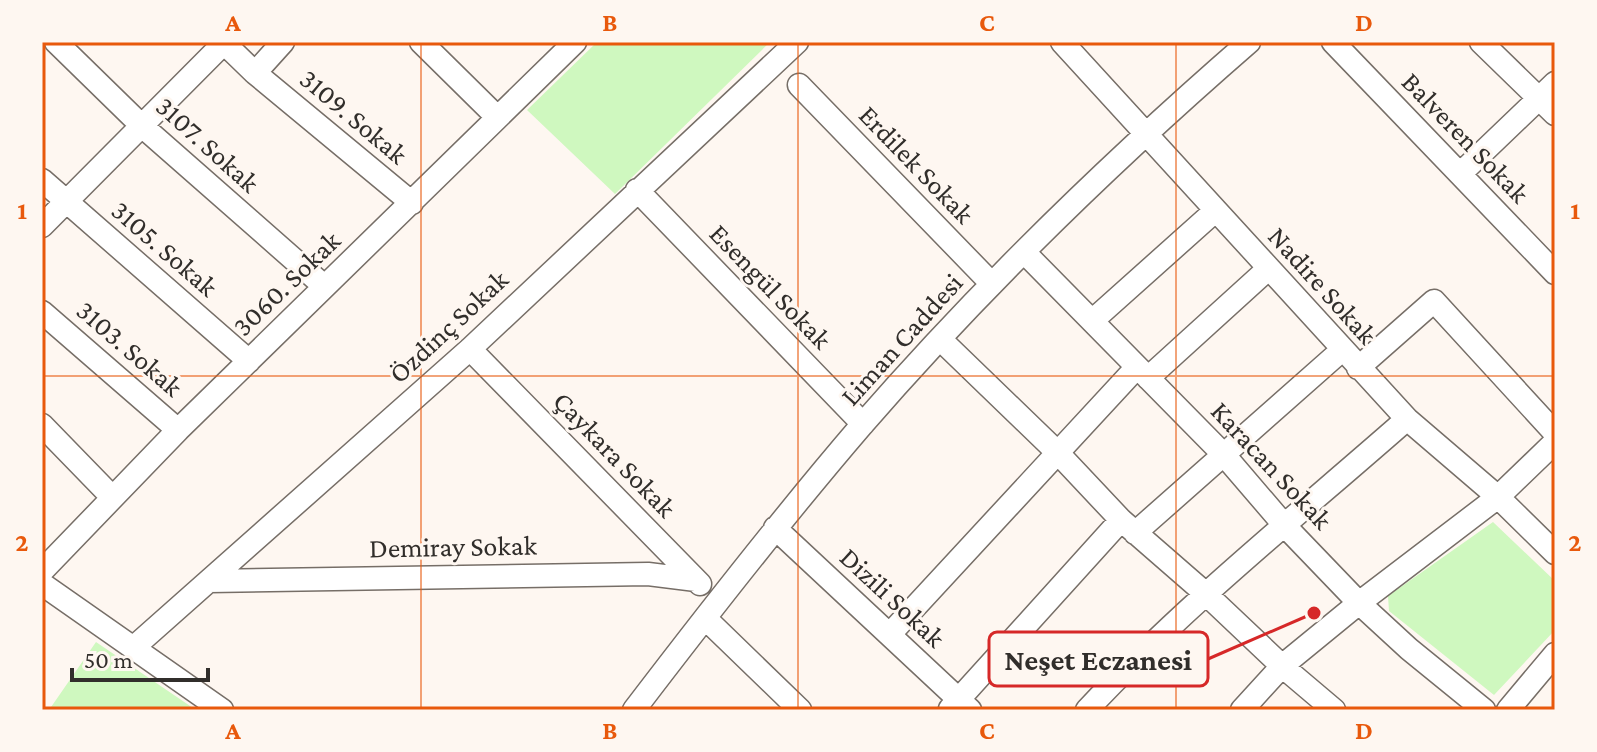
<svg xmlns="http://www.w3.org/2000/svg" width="1597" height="752" viewBox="0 0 1597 752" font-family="'Crimson Pro',serif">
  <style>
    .green { fill: #cff8bf }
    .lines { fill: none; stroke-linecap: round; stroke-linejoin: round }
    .street-casing { stroke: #766e67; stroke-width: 25 }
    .street { stroke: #fff; stroke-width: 22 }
    .grid { fill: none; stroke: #e8590c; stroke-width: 2; stroke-opacity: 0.55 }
    .labels { text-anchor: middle; stroke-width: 6; stroke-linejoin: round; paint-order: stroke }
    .street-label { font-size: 28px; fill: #312e2b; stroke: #fef7f1 }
    .leader { fill: none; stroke: #d62828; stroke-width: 3 }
    .callout-dot { fill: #d62828; stroke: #fef7f1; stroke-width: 3 }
    .callout { fill: #fef7f1; stroke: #d62828; stroke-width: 3 }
    .callout-label { font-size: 30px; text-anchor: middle; font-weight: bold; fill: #312e2b }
    .neatline { fill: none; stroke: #e8590c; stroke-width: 3 }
    .grid-label { font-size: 26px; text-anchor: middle; font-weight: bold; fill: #e8590c }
  </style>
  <rect width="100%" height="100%" fill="#fef7f1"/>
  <!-- green -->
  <path class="green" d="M597,42H770L615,194L527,110Z
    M1493,522L1555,581V630L1494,695L1389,611L1388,596Z
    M96,642L196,710H49Z"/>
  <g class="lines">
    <defs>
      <path id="street" d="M56,42L142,126L324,286
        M223,42L255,73L412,203
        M421,42L497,117
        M1062,42L1407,419L1498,497L1555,553
        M1333,42L1555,273
        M1481,42L1555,114
        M255,73L283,42
        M799,85L992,284
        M1460,174L1555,83
        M42,180L249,361
        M637,190L863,424
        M42,226L224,43
        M1024,252L1225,456L1285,526L1359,603L1409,649L1484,710
        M42,312L178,430
        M1092,321L1215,211
        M940,339L1057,452L1121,520L1206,594L1282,666L1334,710
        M470,349L700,584
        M1358,368L1434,301L1555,433
        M1148,378L1268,269
        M42,425L112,497
        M775,528L970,710
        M1135,533L1342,350
        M42,571L178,430L575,42
        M209,581L648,574L696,580
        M42,584L222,710
        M705,618L800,710
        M890,634L1137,367
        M133,648L470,349L797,42
        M950,709L1121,520
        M634,710C708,613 782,518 861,426C980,289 1112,161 1249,42
        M1087,710C1185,605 1299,514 1407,419
        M1242,710L1282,666L1359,603L1498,497L1555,442
        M1508,710L1555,654"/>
    </defs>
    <!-- street casing -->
    <use href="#street" class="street-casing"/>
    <!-- street -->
    <use href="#street" class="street"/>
  </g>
  <!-- grid -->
  <path class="grid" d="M421,42V710M798,42V710M1176,42V710M42,376H1555"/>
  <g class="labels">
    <!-- street labels -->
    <g class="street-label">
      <text transform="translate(354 116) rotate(40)" y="10">3109. Sokak</text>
      <text transform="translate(1466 137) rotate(46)" y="10">Balveren Sokak</text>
      <text transform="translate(208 144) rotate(42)" y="10">3107. Sokak</text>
      <text transform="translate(917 164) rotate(46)" y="10">Erdilek Sokak</text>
      <text transform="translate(165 248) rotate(41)" y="10">3105. Sokak</text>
      <text transform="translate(286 283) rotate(-44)" y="10">3060. Sokak</text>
      <text transform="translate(1323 285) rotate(48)" y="10">Nadire Sokak</text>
      <text transform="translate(771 286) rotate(46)" y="10">Esengül Sokak</text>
      <text transform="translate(448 326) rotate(-43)" y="10">Özdinç Sokak</text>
      <text transform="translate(901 339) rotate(-48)" y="10">Liman Caddesi</text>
      <text transform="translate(130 348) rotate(41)" y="10">3103. Sokak</text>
      <text transform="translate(615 454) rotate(46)" y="10">Çaykara Sokak</text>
      <text transform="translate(1272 465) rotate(47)" y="10">Karacan Sokak</text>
      <text transform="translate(453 546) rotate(-1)" y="10">Demiray Sokak</text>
      <text transform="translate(893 597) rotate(43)" y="10">Dizili Sokak</text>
    </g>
  </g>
  <!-- callouts -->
  <path class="leader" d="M1314 613L1208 659"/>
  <circle class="callout-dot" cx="1314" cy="613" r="8"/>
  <rect class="callout" x="989" y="632" width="219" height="54" rx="8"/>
  <g class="callout-label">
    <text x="1098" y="670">Neşet Eczanesi</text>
  </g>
  <!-- border -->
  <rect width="1597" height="752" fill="none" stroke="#fef7f1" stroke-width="88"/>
  <!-- scale -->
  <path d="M72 668v12h136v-12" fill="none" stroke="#312e2b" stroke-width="4"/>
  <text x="84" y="668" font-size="24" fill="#312e2b" stroke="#fef7f1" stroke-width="6" paint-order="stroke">50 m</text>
  <rect x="44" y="44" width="1509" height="664" class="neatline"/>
  <g class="grid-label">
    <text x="233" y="31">A</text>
    <text x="610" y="31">B</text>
    <text x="987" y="31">C</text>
    <text x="1364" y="31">D</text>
    <text x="22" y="219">1</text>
    <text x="1575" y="219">1</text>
    <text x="22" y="551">2</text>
    <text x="1575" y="551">2</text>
    <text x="233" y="739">A</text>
    <text x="610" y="739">B</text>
    <text x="987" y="739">C</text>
    <text x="1364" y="739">D</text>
  </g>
</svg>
